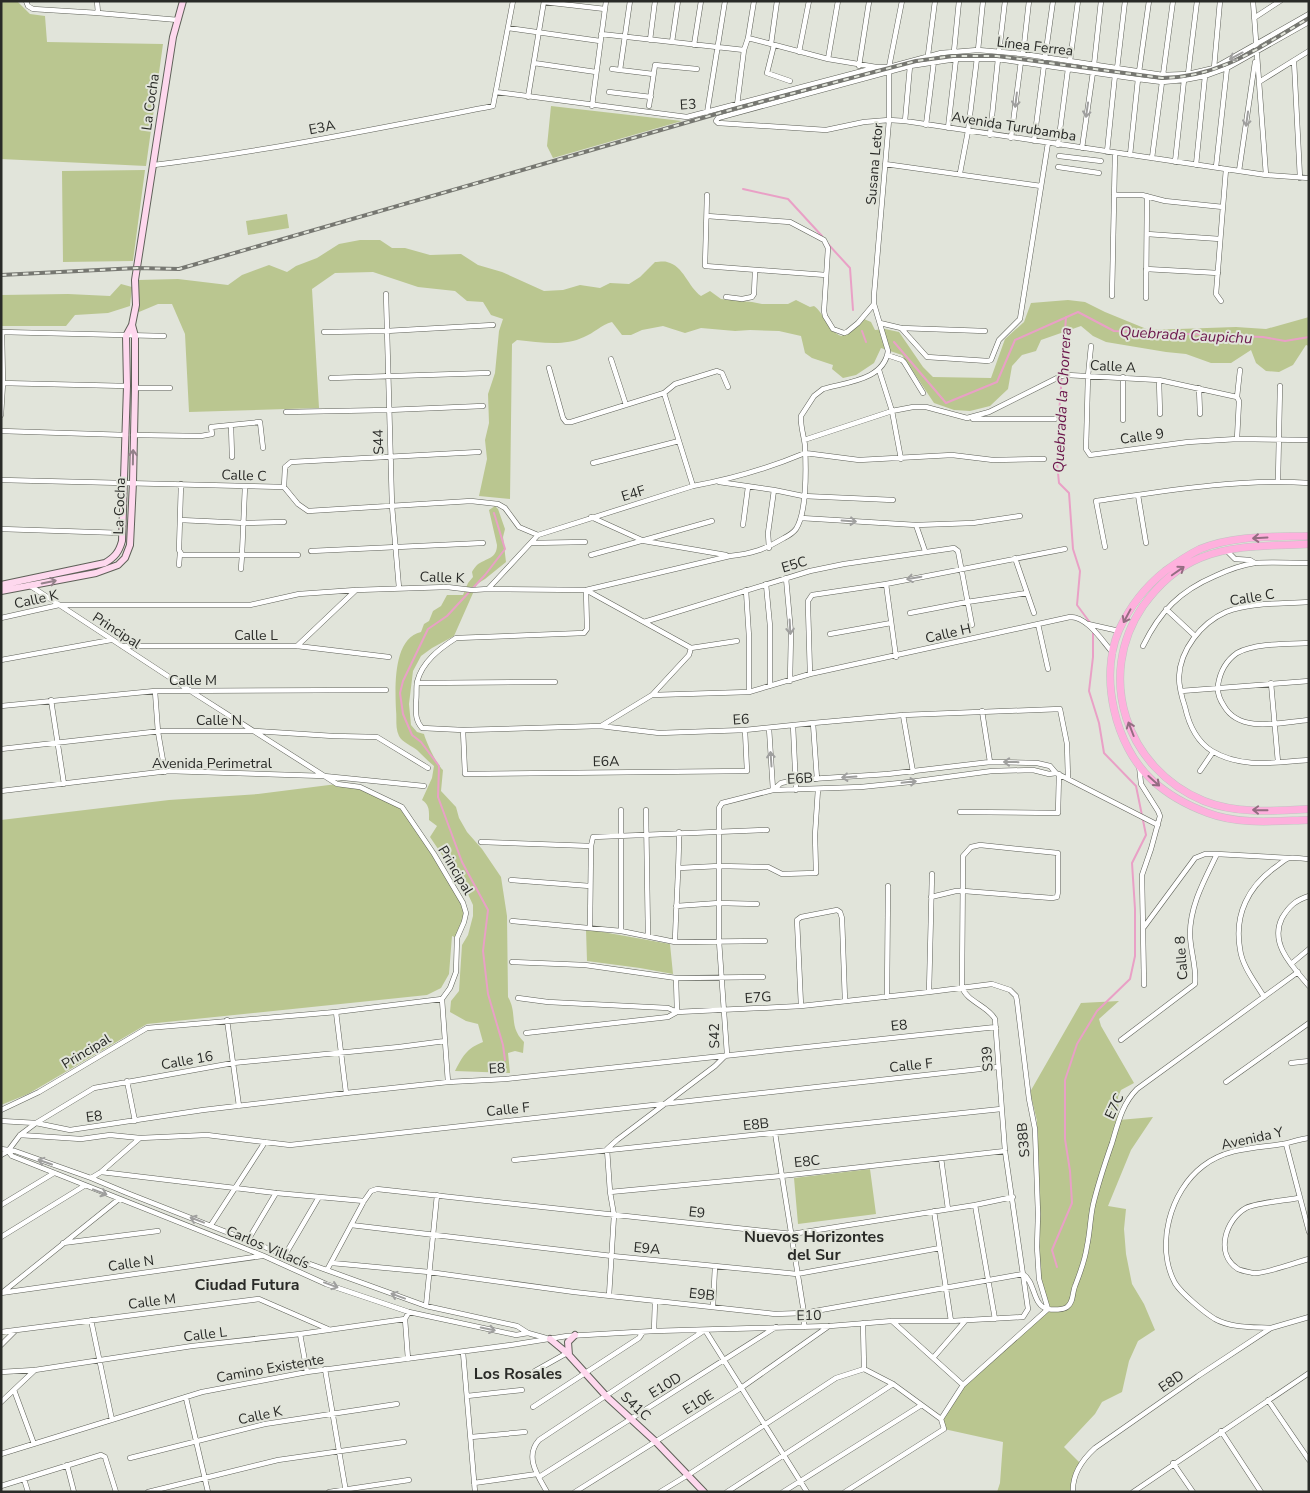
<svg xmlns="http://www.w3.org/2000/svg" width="1310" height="1493" viewBox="0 0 1310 1493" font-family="'Nunito Sans',sans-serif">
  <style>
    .green { fill: #bac690 }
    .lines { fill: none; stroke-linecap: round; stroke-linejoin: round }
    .stream { stroke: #e9a0c6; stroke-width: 2 }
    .street-casing { stroke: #5e6058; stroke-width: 5.5 }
    .secondary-casing { stroke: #5e6058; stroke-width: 8 }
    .primary-casing { stroke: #c3c3c3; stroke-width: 8 }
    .street { stroke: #fff; stroke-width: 4.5 }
    .secondary { stroke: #fed8ee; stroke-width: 6 }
    .primary { stroke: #feb0dd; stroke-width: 7 }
    .rail-casing { stroke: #767771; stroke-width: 4 }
    .rail { stroke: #e1e4da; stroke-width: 2; stroke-dasharray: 5.5; stroke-linecap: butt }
    .oneway { stroke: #9f9f9e }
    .oneway2 { stroke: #94818a }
    .oneway3 { stroke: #946d82 }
    .labels { text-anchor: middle; stroke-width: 4; stroke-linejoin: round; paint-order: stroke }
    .street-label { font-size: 14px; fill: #292a27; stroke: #e1e4da }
    .water-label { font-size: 15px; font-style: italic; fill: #6b164b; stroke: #e1e4da }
    .quarter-label { font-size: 16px; font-weight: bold; fill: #292a27; stroke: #e1e4da }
  </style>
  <rect width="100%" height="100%" fill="#e1e4da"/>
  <!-- green -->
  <path class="green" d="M1,1H17L30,14L45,16L47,42L163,44L146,166L1,159Z
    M551,106L682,121L553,158L547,146Z
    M145,170L133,261L63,262L62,171Z
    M287,214L289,228L248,235L246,221Z
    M360,240H380L392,248H405L430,255L461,254L478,265L502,272L544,291L563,290L580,285L600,288L610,283L629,284L640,277L655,262C658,262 664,261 667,262C684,266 688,287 701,296L710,291L721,299L752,302L762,304H788L796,300L810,307L814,306C825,314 827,330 841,336L848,333L864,319L871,322L875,330L885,329L899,332L923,367L933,377L991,378L1005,339L1024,322L1031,303L1068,300L1085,302L1105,312L1149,330L1236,327L1266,329L1309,317V346L1306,345L1293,365L1279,372L1266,371L1256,363L1251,350L1231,363H1211L1186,354L1166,352L1106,342L1093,336L1081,326L1041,340L1036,351L1022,355L1012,366L1008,389L990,406L970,411L954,410L934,403L902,355L881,348L874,363L856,375L843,378L832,369L833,365L812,358L805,353L801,336L779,331L750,330L735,331L701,328L685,333L663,326L642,330L631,335H622L612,322C601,325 594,333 584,337C563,347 540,342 517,340L512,344L510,499L479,496L487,459L485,440L489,423L488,394L495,373L499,331L503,319L491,315L483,302L467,301L455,291L418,287L373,272L335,273L312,289L319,408L189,412L185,334L172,304H158L139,312L138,280L178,279L228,285L242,275L269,265L287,272L296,266L317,258L339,244Z
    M121,284L132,287L130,306L108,313L75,315L66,326H1V295L68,294L110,296Z
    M495,506L498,509L505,529L503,537L506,562L485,579L477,584L454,636L432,648L421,656L413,671L409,704L411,725L417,732L424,734C426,742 437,765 443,770L441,791L456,807L459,818L467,832L482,849L501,877L507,916L508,997C518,1014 508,1026 524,1042L523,1053L515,1051L508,1053L510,1073L455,1071C462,1057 467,1048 483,1042L478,1024L466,1021L450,1012L451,1001L459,991L462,945L468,935L473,916V905L467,892L430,837L437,826L429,820C429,812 430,805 422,800L432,778L434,766C428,761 423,756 417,750C412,746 402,742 399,736C395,728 397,718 396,710C395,687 393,638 421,632L424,624L429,621L433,611L441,606L447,595H463L468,583L473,577L472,572C473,570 475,567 477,565C486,558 497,559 497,545L489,510Z
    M337,784L359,787L402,807L463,903L466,913L457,938L452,936L449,974L441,988L427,995L147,1024L28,1094L1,1105V820L169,800L258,794Z
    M586,929L670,944L673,974L640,968L587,961Z
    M1119,1001L1099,1019L1101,1026L1134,1083L1121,1090L1118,1097L1119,1120L1153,1117L1131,1150L1108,1206L1126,1209L1124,1229L1126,1254L1132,1284L1144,1304L1155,1330L1138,1341L1129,1361L1122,1392L1102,1402L1095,1414L1064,1447L1081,1464L1076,1473L1073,1492H997L1000,1483L1003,1442L944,1429L941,1419L963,1385L1048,1310L1039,1279L1037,1121L1030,1092L1081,1003Z
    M870,1169L876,1214L798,1224L794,1178Z"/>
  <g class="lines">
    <!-- stream -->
    <path class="stream" d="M743,189L788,199L822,236
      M828,244L850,268L853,310
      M1066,317L1059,415L1060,440L1057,463L1059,483L1069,493L1073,549L1080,571L1077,605L1091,624
      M862,331L866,342
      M894,342L946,403L997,382L1015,340L1078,312L1114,331L1263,337L1285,341L1309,337
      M494,513L505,549L485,575L447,616L428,629L403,681L400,693L403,714L412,735L421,742L439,766L438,797L462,862L488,910L483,951L488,994L503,1045L505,1060
      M1057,1267L1052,1250L1072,1203L1070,1171L1065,1139V1080L1077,1044L1097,1011L1130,979L1135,956V909L1132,863L1146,835L1136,786L1104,753L1099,723L1089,691L1093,657V631"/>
    <defs>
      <path id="street" d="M26,1L28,6L33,9L98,13L178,20
        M97,1L98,13
        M1253,1L1266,175
        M544,2L605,9
        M1254,18L1280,1
        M508,28L600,41
        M601,34L744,50
        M748,38L828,59L876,67H889L941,53L978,50L1023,54L1163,75L1188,74L1214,68L1309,14
        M650,40L655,1
        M672,42L678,1
        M771,44L777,1
        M694,45L701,1
        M774,45L767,73L790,81
        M978,50L983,1
        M954,51L959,1
        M799,52L809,1
        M999,52L1005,1
        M1023,54L1029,1
        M928,55L935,1
        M1045,58L1053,1
        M828,59L838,1
        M1070,61L1078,1
        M1294,61L1300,178
        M534,63L596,72
        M1094,65L1101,1
        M859,66L869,2
        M1214,68L1220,1
        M612,69L653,74
        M1117,69L1125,1
        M620,70L630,1
        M1139,72L1149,1
        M1188,74L1197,1
        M1163,75L1173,1
        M1259,82L1309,51
        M496,92L687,117L874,68
        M609,92L651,97
        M528,97L544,1
        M737,105L744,50L748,38L754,1
        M592,106L606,1
        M649,106L655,65L697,69
        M707,113L725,1
        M716,121L718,118L910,66L956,59H998L1138,79L1162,82L1184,80L1205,76L1227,68L1309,22
        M716,121L718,123L826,130L864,122L889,120L905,121L1266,175L1309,178
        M905,121L910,66
        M926,125L934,61
        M948,128L956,59
        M990,135L998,59
        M1011,138L1021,61
        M1034,141L1044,65
        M1058,145L1068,69
        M1082,148L1093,72
        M1107,152L1115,75
        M1130,155L1138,79
        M1059,156L1101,161
        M1152,158L1162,82
        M1175,162L1184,80
        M885,164L1041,186
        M154,165C268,151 380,128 493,106L513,1
        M1196,165L1205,76
        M1058,167L1099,173
        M1216,167L1227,68
        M1239,171L1255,62
        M960,173L968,131L977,58
        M707,195L705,266L826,275
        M1114,195H1142L1165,201L1223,207
        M707,216L790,222L824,240L828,248L824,311L825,316L833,329L844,333L847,332L858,323L874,304
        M1147,234L1220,239
        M1146,269L1218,273
        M386,294L392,506L399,588
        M1112,296L1115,153
        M726,297L742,299L752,297L754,294L755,271
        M1146,298L1147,196
        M1221,301L1216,294L1226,169
        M880,323L901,328L985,331
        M901,328L927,357L988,361L991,360L999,340L1020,319L1048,143
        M1,332L164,336
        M324,332L386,331L493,325
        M1091,346L1088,376L1086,449L1090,455L1188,442L1237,439L1309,440
        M887,355L902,360L904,362L923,393
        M611,359L626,405
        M549,368L563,418L566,422H571L664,393
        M879,370L892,411L901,459
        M1123,377V420
        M331,378L488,373
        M1159,380L1160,414
        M1,383L127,386
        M135,388H170
        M1199,388L1200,414
        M286,412L388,410L483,406
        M1,415L3,383L2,332
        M973,419H1055
        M231,425L232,457
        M1,431L126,435
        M133,435L201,436L212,434L211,427L260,422L263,448
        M1237,439L1239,401L1237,397L1240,370
        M804,440L892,411L913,407H926L967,418L989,412L1061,376L1067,375L1159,380L1237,397
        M805,453L859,460L952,455L993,460L1044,459
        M593,463L679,441
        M1,480L284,487L298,504L308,511L471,501L498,504L505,508L519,527L538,535
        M1278,480L1280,386
        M719,482L774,490L803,496L893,500
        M181,484L179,550L182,555H242L245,486
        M693,486L664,393L675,384L717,371L722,373L728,387
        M284,487L285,467L291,462L479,452
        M1138,495L1146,543
        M591,517L644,541L726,555
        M801,518L916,525L973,523L1020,516
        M180,520L245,523L284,522
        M743,525L748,487
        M916,525L925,551
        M1,529L122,533
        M531,543L585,542
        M1105,547L1096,501C1164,491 1241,478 1309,483
        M769,548L768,533L774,490
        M1226,550L1235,559L1250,560L1255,563
        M311,551L483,543
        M591,555L712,521
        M1015,558L1034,613
        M179,565L180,553
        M241,569L242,555H298
        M786,578L791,633L790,681
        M766,584L770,626V686
        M886,584L896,657
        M488,589L538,535L693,486C732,479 769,468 805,453
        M586,590L587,629L584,633L456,638C439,649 422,662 417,682C416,688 417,696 416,702C416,713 415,720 422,728L463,730L600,726L659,733L745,730L813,723L903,715L1060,709L1067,744L1068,779
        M586,590L691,648
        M746,590L749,637V692
        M1309,602C1282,604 1251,602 1226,612C1201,623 1180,650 1179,677C1179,687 1182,698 1185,707C1189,725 1196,741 1212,751C1242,769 1276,762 1309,760
        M1166,609L1195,636
        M910,613L967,602L1027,593
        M1,618L59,605H250L299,594L356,590L447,587L472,590L488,589L586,590L730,556C751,554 766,549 784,538C788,536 793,533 796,529C807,512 806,466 805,446C804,436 800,425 801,416L814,396L823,389C847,382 884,380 888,351L874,304V295L889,120V67L902,1
        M644,622L810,571L844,564L954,548L958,551L972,625
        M1038,624L1048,669
        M1088,624L1119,631
        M830,634L891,623
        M1309,643C1289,644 1255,643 1237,653C1227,660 1220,672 1218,685C1217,692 1220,700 1224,706C1240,734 1282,722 1309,720
        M122,646H297L389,657
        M297,646L356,590
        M1143,646C1160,611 1180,591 1215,576C1228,570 1241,565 1255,563C1273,562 1291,563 1309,563
        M691,648L737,641
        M1,660L111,640
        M810,674L808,607V601L812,595L886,584L1065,549
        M417,683L555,682
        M1271,683L1278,762
        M155,691L158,732L165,772
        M1181,691L1309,681
        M652,695L689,655L691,648
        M51,700L64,784
        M1,706L155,691L386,690
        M982,711L990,762
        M903,715L913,772
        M813,723L817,779
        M793,725L796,790
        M601,726L652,695L749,692L810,674L1070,617C1088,617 1102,641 1113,653
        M769,728L773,790
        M463,730L465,774L747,771L745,730
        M1,749L161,731H255L333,736L377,737L428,768
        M1139,765L1141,784L1158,811L1160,816L1151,849L1142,875L1144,985
        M1200,771L1213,752
        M773,790L781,783L795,780L888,774L990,762L1037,763L1050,766L1056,773L1158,825
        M1,791L168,771L324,776L424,786
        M646,810L648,936
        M960,812L1058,813L1059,774
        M481,842L591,846
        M679,868L719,866L768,867L782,874L816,873L815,835L818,789
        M511,880L590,886
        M1309,896C1296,900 1289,906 1282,918C1269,944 1293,967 1309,986
        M676,906L719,903L757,904
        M512,921L621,931L675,942L765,941
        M1144,927L1195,858L1205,854H1217
        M590,928L591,846L593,837L767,830
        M621,931V810
        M675,942C676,905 679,869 679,832
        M512,962L585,965L676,978L763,977
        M1291,964L1309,949
        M676,978L677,1012
        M929,992L932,874
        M887,997L888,886
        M1264,997C1255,982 1242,966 1240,949C1234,915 1248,886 1277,866C1280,864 1285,859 1289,858C1295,857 1303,859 1309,859
        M518,998L548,1002L668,1008L677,1012
        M442,999L445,1041
        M801,1006L797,920L801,917L837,910L840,912L842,918L845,1001
        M336,1012L346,1093
        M227,1020L239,1106
        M526,1033L668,1017L677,1012L801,1006L929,992L992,984L1010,990L1016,996L1017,1001L1029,1099L1035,1129L1038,1214L1037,1247L1039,1279L1048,1309
        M1121,1040L1195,984C1197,968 1190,950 1190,934C1190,905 1205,879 1217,854L1289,858
        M1291,1063L1309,1061
        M127,1081L135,1121
        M1226,1082L1309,1023
        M1,1110L39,1092L147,1028L336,1012L442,999L450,988L456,972L457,938L464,922L466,913L463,903L434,854L402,807L360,787L337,784L189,690L29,585
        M1,1121L36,1123L70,1130L203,1110L346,1093L448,1082L506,1079L996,1027
        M775,1133L804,1313V1327
        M20,1135L81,1139L110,1135L140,1138L207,1135L290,1145L998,1067
        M1286,1144L1309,1232
        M1,1149L15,1151L91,1178L127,1193L285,1255L426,1306L517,1326L528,1333L546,1338
        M8,1151L12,1156L264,1256L326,1284L409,1312L516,1335L528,1333
        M1,1155L8,1151L20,1135L36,1123L94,1088L233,1063L399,1047L445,1041L448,1082
        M941,1158L948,1209
        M514,1160L1001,1109
        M101,1172L276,1193L364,1201
        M91,1178L101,1172L140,1138
        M610,1192L781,1176L1005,1151
        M1299,1198C1289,1200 1254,1203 1246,1208C1226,1219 1214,1254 1238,1269C1242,1271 1249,1272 1253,1273C1262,1275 1297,1262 1309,1259
        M1,1205L54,1173
        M975,1205L995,1319
        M934,1211L951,1321
        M211,1225L265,1142
        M351,1225L612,1256L797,1274L940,1248
        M1,1237L84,1186
        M248,1240L276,1193
        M63,1243L158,1231
        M285,1255L319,1197
        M332,1263L429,1272L574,1292L775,1314L804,1313L1023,1274C1036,1282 1032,1306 1048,1309C1053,1310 1063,1310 1067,1307C1074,1302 1072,1293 1075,1286C1080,1273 1085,1261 1087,1246C1090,1233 1090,1219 1093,1205C1098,1184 1105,1163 1112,1143C1118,1123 1122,1104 1137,1089L1298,972
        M327,1270L364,1201L371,1191L377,1189L792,1234L975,1205L1013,1197
        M3,1292L119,1199
        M1,1293L262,1256
        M609,1296L614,1215L610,1192L607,1149L617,1140L715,1066L727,1054L719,941V808L722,803L773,790L861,787L910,782L992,771L1033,770L1049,774L1056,773
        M426,1306L437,1195
        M713,1307L715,1266
        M405,1319L408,1359
        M91,1320L112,1420
        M892,1321L963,1385
        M863,1323L864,1369
        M1271,1328C1253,1327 1231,1328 1215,1319C1205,1313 1181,1293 1175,1283C1155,1246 1170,1191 1203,1166C1226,1148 1255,1148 1283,1144C1292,1142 1300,1139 1309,1138
        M654,1331L655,1301
        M1,1332L259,1299L328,1329
        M300,1334L307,1372
        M1,1345L16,1330
        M463,1352L475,1492
        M933,1358L966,1320
        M325,1369L346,1492
        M535,1371L567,1353
        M1,1372L35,1370L192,1346L300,1334L405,1319L409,1312
        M14,1390L34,1444
        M467,1396L522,1390
        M186,1398L208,1492
        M1268,1400L1309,1460
        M1,1402L35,1370
        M533,1407L639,1338L643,1332
        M941,1419L963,1385L1048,1309
        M1221,1431L1261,1492
        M471,1437L525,1432
        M1,1454L202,1392L307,1372L511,1345L567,1336L654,1331L830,1326L892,1321H951L1023,1317L1028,1309L1005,1151L995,1019C987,1005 967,1002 962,987L963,856L971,847L980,845L1058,853V892L1057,897L1052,898L964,891H956L931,897
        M130,1458L265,1424L397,1404
        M1173,1463L1193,1492
        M67,1465L74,1492
        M539,1477L776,1327
        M24,1479L28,1492
        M474,1483L537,1474
        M1,1486L101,1455L105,1457L116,1492
        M148,1492L278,1460L404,1442
        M329,1492L409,1480
        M547,1492C538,1476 524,1457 539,1440L705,1330L807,1492
        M575,1492L741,1388L829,1326
        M660,1492L688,1475L836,1378L864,1369
        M727,1492L893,1384
        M783,1492L920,1406
        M845,1492L944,1429L941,1419L893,1384L864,1369
        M1073,1492C1072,1474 1083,1459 1095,1448L1198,1376L1271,1328L1309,1317
        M1133,1492L1309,1373"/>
      <path id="secondary" d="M1,585L105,563C115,557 119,552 122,541L127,386L126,336L132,325L136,305L135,280L173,37L183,1
        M1,591L96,573L118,565L125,558L130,545L133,482L135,388V336L132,325
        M550,1339L567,1353L607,1397L656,1442L704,1492
        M569,1355L568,1342L575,1335"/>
      <path id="primary" d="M1309,536C1273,537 1234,535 1200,549C1188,555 1176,563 1165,571C1145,587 1130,606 1119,630C1099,677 1115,746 1152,780C1167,794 1189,806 1208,813C1240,825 1275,821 1309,820
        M1309,544C1273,546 1234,544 1200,558C1176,568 1158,585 1143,606C1095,676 1126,769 1204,801C1236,814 1275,811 1309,809"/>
    </defs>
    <!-- street casing -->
    <use href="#street" class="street-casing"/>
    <!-- secondary casing -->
    <use href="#secondary" class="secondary-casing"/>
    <!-- primary casing -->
    <use href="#primary" class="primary-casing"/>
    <!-- street -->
    <use href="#street" class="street"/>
    <!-- secondary -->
    <use href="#secondary" class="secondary"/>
    <!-- primary -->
    <use href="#primary" class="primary"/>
    <defs>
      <path id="rail" d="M1,275L137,268L179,269L737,108L916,61L953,56H997L1162,78C1221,77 1260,47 1309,18"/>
    </defs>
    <!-- rail casing -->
    <use href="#rail" class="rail-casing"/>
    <!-- rail -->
    <use href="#rail" class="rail"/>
  </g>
  <!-- one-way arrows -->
  <defs><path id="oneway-shaft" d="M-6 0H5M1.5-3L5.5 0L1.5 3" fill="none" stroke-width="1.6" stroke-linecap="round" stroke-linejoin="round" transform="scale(1.25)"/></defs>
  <g class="oneway">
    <use href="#oneway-shaft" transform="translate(1236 56) rotate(152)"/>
    <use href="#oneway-shaft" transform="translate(1016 100) rotate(97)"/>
    <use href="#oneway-shaft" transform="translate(1087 110) rotate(98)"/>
    <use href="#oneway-shaft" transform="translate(1247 119) rotate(98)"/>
    <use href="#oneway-shaft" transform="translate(849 521) rotate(4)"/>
    <use href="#oneway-shaft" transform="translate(914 578) rotate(170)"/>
    <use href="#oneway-shaft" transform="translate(790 627) rotate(87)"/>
    <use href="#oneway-shaft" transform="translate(771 759) rotate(-94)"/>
    <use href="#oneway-shaft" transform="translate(1011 762) rotate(-179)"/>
    <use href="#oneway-shaft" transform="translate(849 777) rotate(176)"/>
    <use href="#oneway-shaft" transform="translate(909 782) rotate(-6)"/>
    <use href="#oneway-shaft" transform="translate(45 1162) rotate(-161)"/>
    <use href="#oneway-shaft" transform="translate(100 1192) rotate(21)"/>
    <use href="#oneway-shaft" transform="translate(197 1220) rotate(-159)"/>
    <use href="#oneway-shaft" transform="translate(331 1285) rotate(20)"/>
    <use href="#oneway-shaft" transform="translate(398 1296) rotate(-160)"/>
    <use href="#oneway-shaft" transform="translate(488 1329) rotate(12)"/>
  </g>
  <g class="oneway2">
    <use href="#oneway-shaft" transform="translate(133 457) rotate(-89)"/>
    <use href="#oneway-shaft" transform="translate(49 582) rotate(-11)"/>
  </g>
  <g class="oneway3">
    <use href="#oneway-shaft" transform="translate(1260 538) rotate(177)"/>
    <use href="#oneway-shaft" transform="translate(1178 571) rotate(-35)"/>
    <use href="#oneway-shaft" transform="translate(1127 616) rotate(118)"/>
    <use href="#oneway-shaft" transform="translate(1131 729) rotate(-111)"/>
    <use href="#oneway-shaft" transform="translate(1154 781) rotate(42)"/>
    <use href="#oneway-shaft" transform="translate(1260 810) rotate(-179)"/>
  </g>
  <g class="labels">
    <!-- street labels -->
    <g class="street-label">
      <text transform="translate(1035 46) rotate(7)" y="5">Línea Ferrea</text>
      <text transform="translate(150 102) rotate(-82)" y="5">La Cocha</text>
      <text transform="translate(688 104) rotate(-3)" y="5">E3</text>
      <text transform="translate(1014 126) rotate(9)" y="5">Avenida Turubamba</text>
      <text transform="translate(322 127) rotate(-11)" y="5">E3A</text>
      <text transform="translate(874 164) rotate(-85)" y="5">Susana Letor</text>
      <text transform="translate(1113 366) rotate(3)" y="5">Calle A</text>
      <text transform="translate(1142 436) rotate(-8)" y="5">Calle 9</text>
      <text transform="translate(378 442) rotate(-92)" y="5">S44</text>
      <text transform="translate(244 475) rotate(2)" y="5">Calle C</text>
      <text transform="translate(633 493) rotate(-17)" y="5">E4F</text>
      <text transform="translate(119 506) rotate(-88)" y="5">La Cocha</text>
      <text transform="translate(794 564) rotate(-16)" y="5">E5C</text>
      <text transform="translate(442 577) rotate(2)" y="5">Calle K</text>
      <text transform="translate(1252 597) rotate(-9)" y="5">Calle C</text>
      <text transform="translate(36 599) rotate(-12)" y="5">Calle K</text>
      <text transform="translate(117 630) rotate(33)" y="5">Principal</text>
      <text transform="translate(948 633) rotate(-13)" y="5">Calle H</text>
      <text x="256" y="640">Calle L</text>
      <text x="193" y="685">Calle M</text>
      <text transform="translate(741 719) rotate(-4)" y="5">E6</text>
      <text x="219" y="725">Calle N</text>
      <text transform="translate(606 761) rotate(-1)" y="5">E6A</text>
      <text x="212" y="768">Avenida Perimetral</text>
      <text transform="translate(800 778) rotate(-3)" y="5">E6B</text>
      <text transform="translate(456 870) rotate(59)" y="5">Principal</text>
      <text transform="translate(1181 958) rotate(-94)" y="5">Calle 8</text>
      <text transform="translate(758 997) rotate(-4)" y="5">E7G</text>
      <text transform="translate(899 1025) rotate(-6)" y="5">E8</text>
      <text transform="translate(714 1036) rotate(-91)" y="5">S42</text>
      <text transform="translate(86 1051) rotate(-31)" y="5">Principal</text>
      <text transform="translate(987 1059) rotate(-94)" y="5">S39</text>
      <text transform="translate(187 1060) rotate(-10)" y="5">Calle 16</text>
      <text transform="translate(911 1065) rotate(-6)" y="5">Calle F</text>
      <text transform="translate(497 1068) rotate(-4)" y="5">E8</text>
      <text transform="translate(1114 1106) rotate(-65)" y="5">E7C</text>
      <text transform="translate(508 1109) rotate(-6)" y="5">Calle F</text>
      <text transform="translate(94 1116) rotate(-7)" y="5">E8</text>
      <text transform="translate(756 1124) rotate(-6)" y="5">E8B</text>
      <text transform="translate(1252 1138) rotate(-12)" y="5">Avenida Y</text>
      <text transform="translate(1023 1140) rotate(-95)" y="5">S38B</text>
      <text transform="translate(807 1161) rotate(-6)" y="5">E8C</text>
      <text transform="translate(697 1212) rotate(6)" y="5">E9</text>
      <text transform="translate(268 1247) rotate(23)" y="5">Carlos Villacís</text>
      <text transform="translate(647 1248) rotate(5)" y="5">E9A</text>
      <text transform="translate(131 1263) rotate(-8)" y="5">Calle N</text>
      <text transform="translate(702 1294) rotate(6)" y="5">E9B</text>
      <text transform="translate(152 1301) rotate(-7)" y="5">Calle M</text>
      <text transform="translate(809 1315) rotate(-1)" y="5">E10</text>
      <text transform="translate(205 1334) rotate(-7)" y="5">Calle L</text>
      <text transform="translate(270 1368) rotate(-10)" y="5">Camino Existente</text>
      <text transform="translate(1171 1381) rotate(-35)" y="5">E8D</text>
      <text transform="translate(665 1385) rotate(-32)" y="5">E10D</text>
      <text transform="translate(698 1402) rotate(-32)" y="5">E10E</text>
      <text transform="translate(636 1406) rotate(43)" y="5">S41C</text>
      <text transform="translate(260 1415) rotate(-12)" y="5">Calle K</text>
    </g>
    <!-- water labels -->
    <g class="water-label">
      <text transform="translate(1186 335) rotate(3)" y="5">Quebrada Caupichu</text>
      <text transform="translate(1062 400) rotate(-87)" y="5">Quebrada la Chorrera</text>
    </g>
    <!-- quarter labels -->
    <g class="quarter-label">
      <text x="814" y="1242">Nuevos Horizontes<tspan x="814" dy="18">del Sur</tspan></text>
      <text x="247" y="1290">Ciudad Futura</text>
      <text x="518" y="1379">Los Rosales</text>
    </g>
  </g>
  <!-- border -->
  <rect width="1310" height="1493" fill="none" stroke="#292a27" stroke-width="5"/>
</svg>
